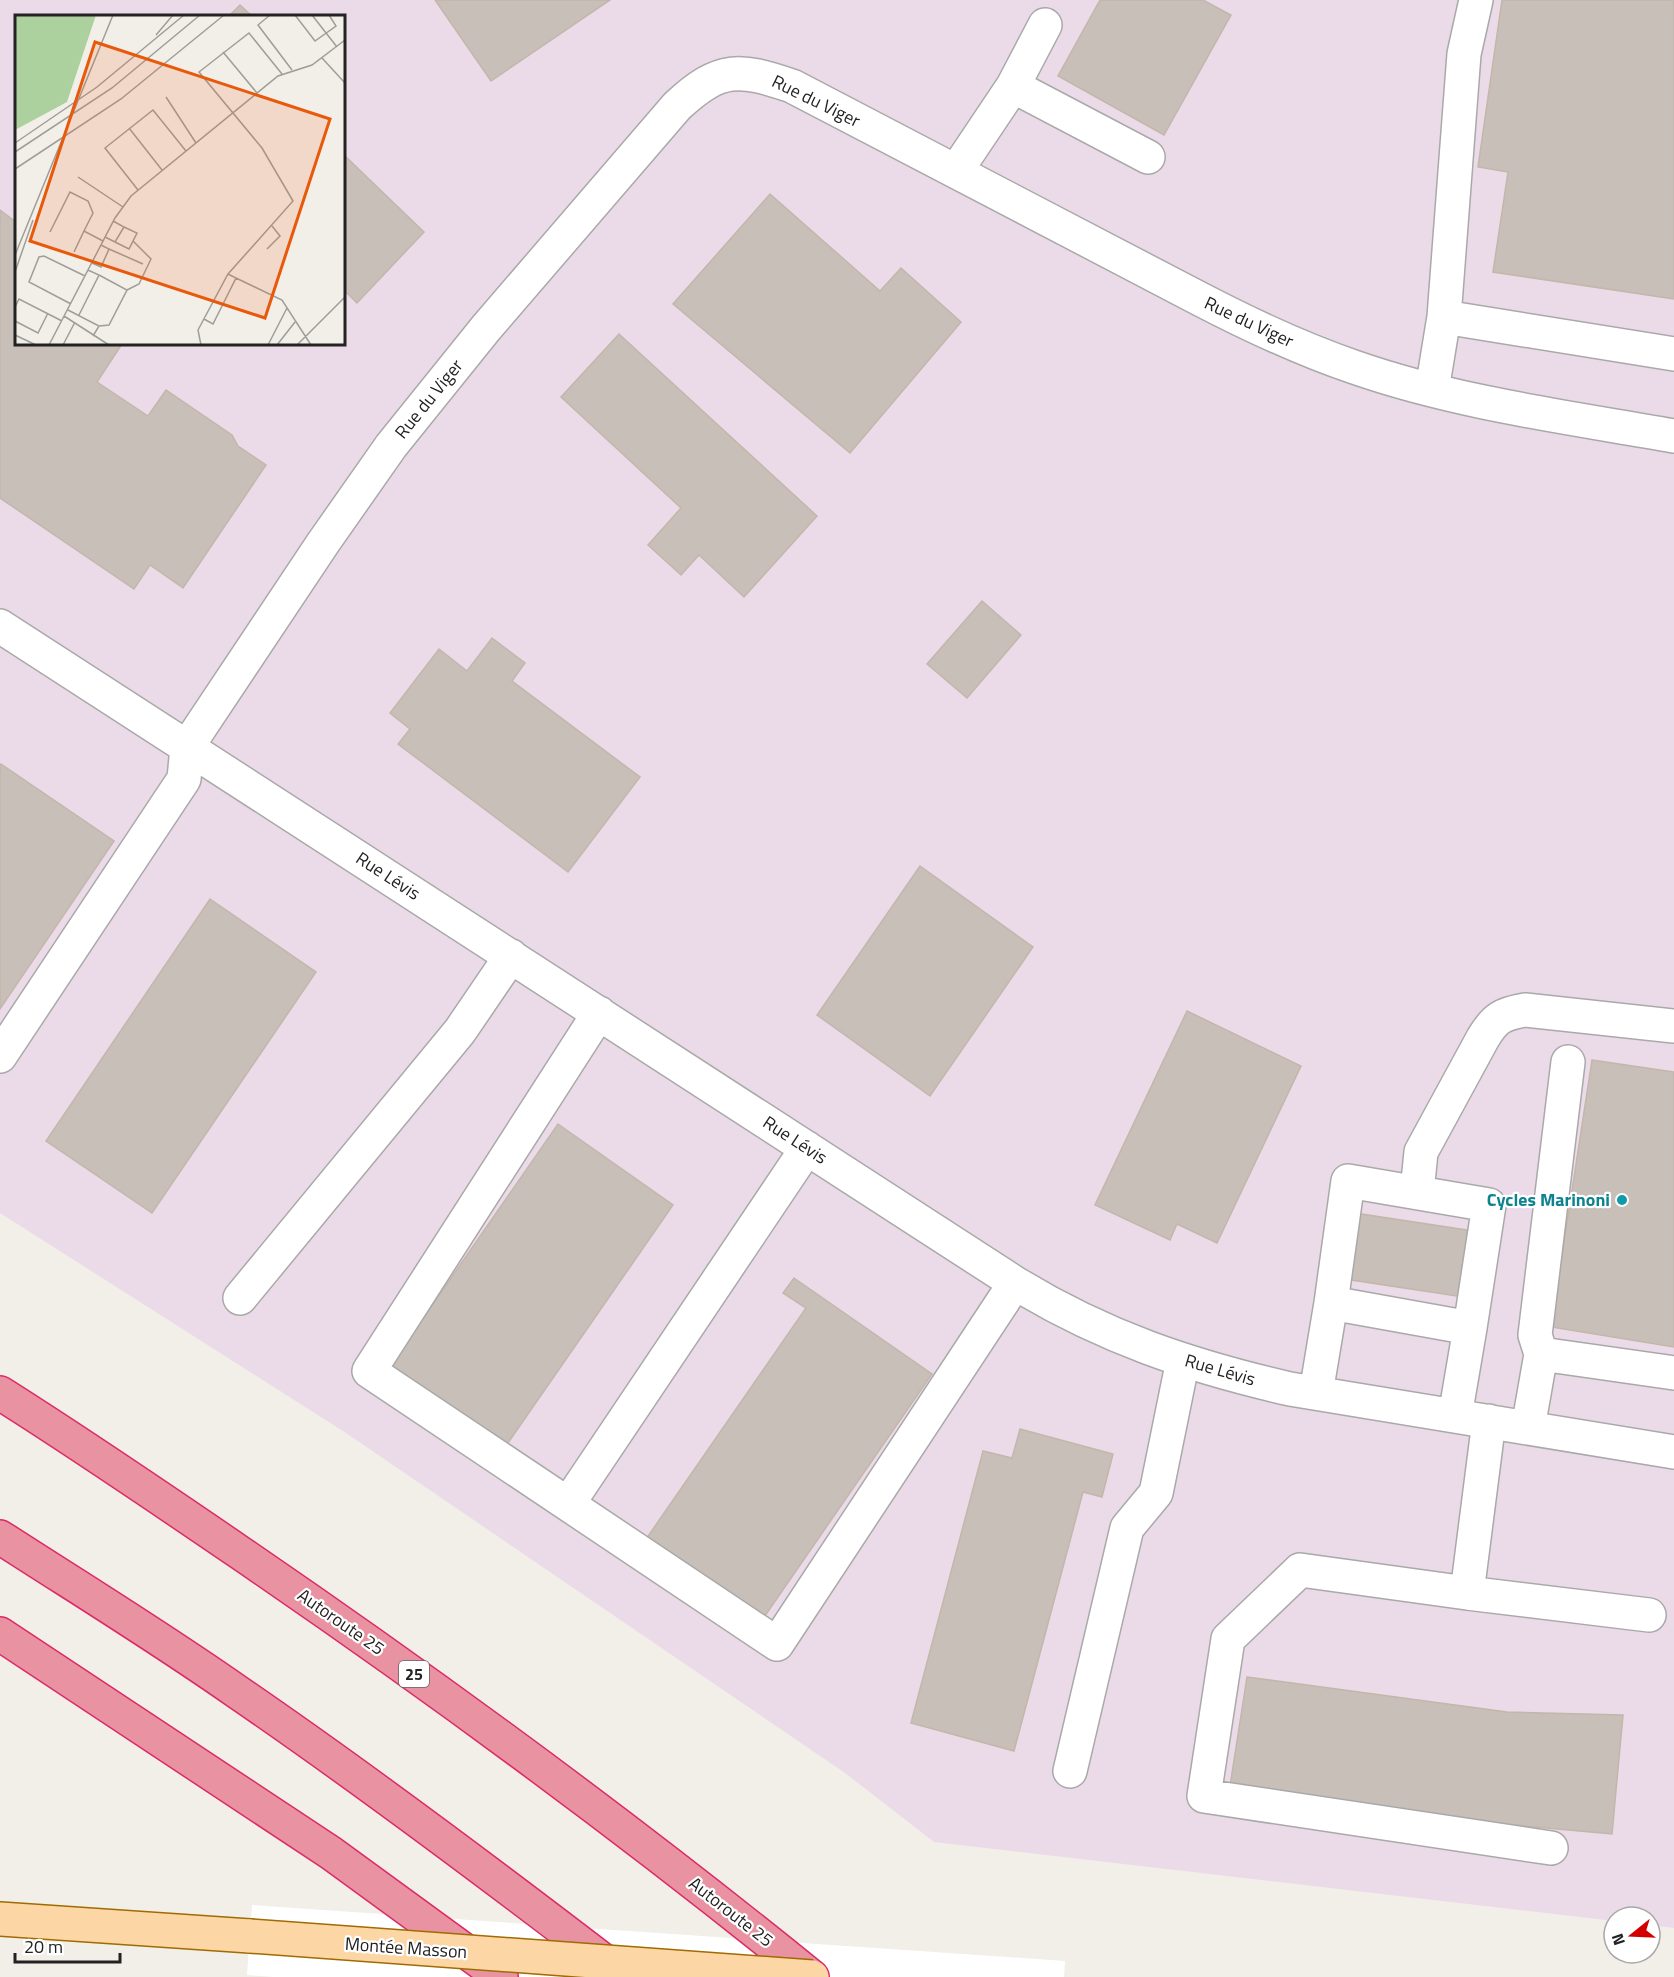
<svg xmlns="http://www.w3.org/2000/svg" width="1674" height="1977" viewBox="0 0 1674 1977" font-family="'Titillium Web',sans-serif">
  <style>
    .industrial { fill: #ebdbe8; fill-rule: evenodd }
    .pier { fill: #fff }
    .building { fill: #c7bfb8; stroke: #c4b6ab; stroke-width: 1.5 }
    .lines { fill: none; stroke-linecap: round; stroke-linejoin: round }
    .minor-casing { stroke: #a9a9a9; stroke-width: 36 }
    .major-casing { stroke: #a06b00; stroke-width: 36 }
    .highway-casing { stroke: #dc2a67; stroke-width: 36 }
    .minor { stroke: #fff; stroke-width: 33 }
    .major { stroke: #fcd6a4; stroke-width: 33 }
    .highway { stroke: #e892a2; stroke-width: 33 }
    .major-bridge-casing { stroke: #a06b00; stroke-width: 36; stroke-linecap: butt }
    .major-bridge { stroke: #fcd6a4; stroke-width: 33 }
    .culture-dot { fill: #0f9aa8; stroke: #fff; stroke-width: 2 }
    .labels { text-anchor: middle; stroke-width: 4.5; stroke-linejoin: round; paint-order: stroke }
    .shield { fill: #fff; stroke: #646464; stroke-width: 1.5 }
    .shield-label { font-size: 16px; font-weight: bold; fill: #222 }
    .street-label { font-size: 18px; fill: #222; stroke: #fff }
    .culture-label { font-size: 18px; font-weight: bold; fill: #0d838f; stroke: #fff; text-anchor: end }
    .inset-road { fill: none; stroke: #9f9d99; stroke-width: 1.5 }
    .view { fill: #e8590c; fill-opacity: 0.15; stroke: #e8590c; stroke-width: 3 }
    .inset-edge { fill: none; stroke: #222; stroke-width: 3 }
  </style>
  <rect width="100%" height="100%" fill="#f2efe9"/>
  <!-- industrial -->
  <path class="industrial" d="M0,0H1674V1928L1650,1925V1917H1614V1921L934,1842L845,1773L343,1431L0,1213ZM16,16H344V344H16Z"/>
  <!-- pier -->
  <path class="pier" d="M252,1905L1065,1961L1064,1977H274L247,1975Z"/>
  <!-- building -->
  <path class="building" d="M435,0H610L491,81Z
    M1100,0H1203L1231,15L1164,135L1058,76Z
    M1502,0H1674V299L1493,272L1508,172L1478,167Z
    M240,5L252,16H229Z
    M344,155L424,232L357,303L344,290Z
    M770,194L880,291L901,268L961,322L850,453L673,304Z
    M0,210L16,222V344H122L97,382L148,416L166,390L232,435L238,446L266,465L183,588L150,565L134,589L0,498Z
    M619,334L817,516L744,597L699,555L681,575L648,545L681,508L561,397Z
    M982,601L1021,635L967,698L927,664Z
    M492,638L525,663L512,681L640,777L568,872L398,744L410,729L390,713L439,649L467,671Z
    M1,764L114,841L0,1009V766Z
    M920,866L1033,947L930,1096L817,1015Z
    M210,899L316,972L152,1213L46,1141Z
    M1187,1011L1301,1066L1217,1243L1177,1224L1170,1240L1095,1205Z
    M1592,1060L1674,1072V1347L1551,1327Z
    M558,1124L673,1205L501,1453L385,1373Z
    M1355,1213L1473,1231L1463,1297L1345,1279Z
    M794,1278L932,1374L760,1623L644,1542L806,1308L783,1293Z
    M1020,1429L1113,1454L1102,1497L1083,1492L1014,1751L911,1723L983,1451L1012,1458Z
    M1247,1677L1507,1712L1623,1715L1612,1834L1503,1824L1230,1786Z"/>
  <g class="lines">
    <defs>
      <path id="minor" d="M1013,86L1045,25
        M956,171L1013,86L1148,157
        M1444,317L1464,54L1476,0
        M1432,390L1444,317L1674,354
        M0,626L1015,1283C1103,1337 1190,1366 1290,1389L1674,1452
        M599,1013L369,1371L777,1644L1015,1283
        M0,1056L184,779L187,747L323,543L391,446L486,328L677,106C720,66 739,68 792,86L1200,299C1250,325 1301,349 1354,367C1457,403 1567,417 1674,436
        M1417,1192L1421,1152L1483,1038C1495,1018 1502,1014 1525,1010L1674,1026
        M240,1298L460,1031L511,956
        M1331,1303L1348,1181L1489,1205L1470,1328
        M1541,1354L1535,1335L1568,1062
        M1316,1393L1331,1303L1470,1328L1455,1416
        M1489,1421L1467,1593L1649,1615
        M1528,1428L1541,1354L1674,1373
        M568,1504L807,1148
        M1467,1593L1300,1570L1228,1639L1204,1796L1551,1848
        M1070,1771L1127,1528L1156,1493L1183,1360"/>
      <path id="major" d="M0,1919L250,1936"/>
      <path id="highway" d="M0,1393C81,1444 160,1498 239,1552C435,1686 627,1827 812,1977
        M0,1537C79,1588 159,1637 236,1691C366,1780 492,1875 617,1971
        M0,1634L331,1853L501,1977"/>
    </defs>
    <!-- minor casing -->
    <use href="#minor" class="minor-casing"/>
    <!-- major casing -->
    <use href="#major" class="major-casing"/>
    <!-- highway casing -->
    <use href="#highway" class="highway-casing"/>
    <!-- minor -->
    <use href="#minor" class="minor"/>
    <!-- major -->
    <use href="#major" class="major"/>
    <!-- highway -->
    <use href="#highway" class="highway"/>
    <defs>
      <path id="major-bridge" d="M250,1936L812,1977"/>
    </defs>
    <!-- major-bridge casing -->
    <use href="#major-bridge" class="major-bridge-casing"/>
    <!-- major-bridge -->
    <use href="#major-bridge" class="major-bridge"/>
  </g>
  <!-- markers -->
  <circle class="culture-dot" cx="1622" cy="1200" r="6"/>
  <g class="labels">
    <!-- shield labels -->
    <rect class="shield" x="399" y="1661" width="30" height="26" rx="4.5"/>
    <g class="shield-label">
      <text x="414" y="1680">25</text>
    </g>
    <!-- street labels -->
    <g class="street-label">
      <text transform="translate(816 101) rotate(26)" y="6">Rue du Viger</text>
      <text transform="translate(1249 322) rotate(25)" y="6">Rue du Viger</text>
      <text transform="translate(429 399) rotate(-51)" y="6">Rue du Viger</text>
      <text transform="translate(388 876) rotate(33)" y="6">Rue Lévis</text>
      <text transform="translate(795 1140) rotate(33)" y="6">Rue Lévis</text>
      <text transform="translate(1220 1370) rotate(16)" y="6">Rue Lévis</text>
      <text transform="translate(341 1622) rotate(35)" y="6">Autoroute 25</text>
      <text transform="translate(731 1912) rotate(38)" y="6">Autoroute 25</text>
      <text transform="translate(406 1948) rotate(4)" y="6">Montée Masson</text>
    </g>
    <!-- culture labels -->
    <g class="culture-label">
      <text x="1610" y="1206">Cycles Marinoni</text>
    </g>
  </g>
  <!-- overview -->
  <g transform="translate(15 15)">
    <rect width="330" height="330" fill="#f2efe9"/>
    <path d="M0,0H81L52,87L0,115Z" fill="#add19e"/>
    <path class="inset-road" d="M255,0L243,10L277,55M280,0L300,26L321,11L314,0M297,0L322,32M141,20L158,0M208,37L242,78M307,43L330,68M151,82L181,128M114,113L147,155M0,128L82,72L169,0M0,137L97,73L185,0M0,154L106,84L209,0M63,162L108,192M123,175L90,133L138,95L171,136M35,217L55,177L73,186L78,198L69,216M90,222L100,227L109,212L98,206M100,227L114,234L122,218L109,212M94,234L128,249M252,234L265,221L257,211M59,237L69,216L88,226M0,240L98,0M77,248L86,252L94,234L86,230M0,257L18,205M221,263L267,285L296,330M112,275L124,269L136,244L118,226M56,289L14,267L24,242L29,241L70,261M0,292L4,284L47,306M53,295L84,311L78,321M64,300L84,260L73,255M49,301L94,330M189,304L198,309L221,263L213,259M0,306L23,318L33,298M84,311L94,310L112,275L84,260M0,320L21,330M34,330L100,203L116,181L263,61L297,50L330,25M48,330L60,307M186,330L183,315L213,259L278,186L247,133L184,57L234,18L267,59M253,330L272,293M262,330L280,307M282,330L330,282"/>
    <path class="view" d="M80,27L315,104L250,303L15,226Z"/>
    <rect width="330" height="330" class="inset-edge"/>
  </g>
  <!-- north arrow -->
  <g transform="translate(1632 1935) rotate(252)"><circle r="28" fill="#ffffff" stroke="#a7a7a7" stroke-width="1.5"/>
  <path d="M0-4.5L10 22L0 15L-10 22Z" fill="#d40000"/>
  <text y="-9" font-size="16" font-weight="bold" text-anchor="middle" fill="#222222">N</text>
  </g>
  <!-- scale -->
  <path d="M15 1953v9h105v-9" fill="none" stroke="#222222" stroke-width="3"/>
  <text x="24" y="1953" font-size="18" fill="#222222" stroke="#ffffff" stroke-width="4.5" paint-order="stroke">20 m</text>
</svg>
